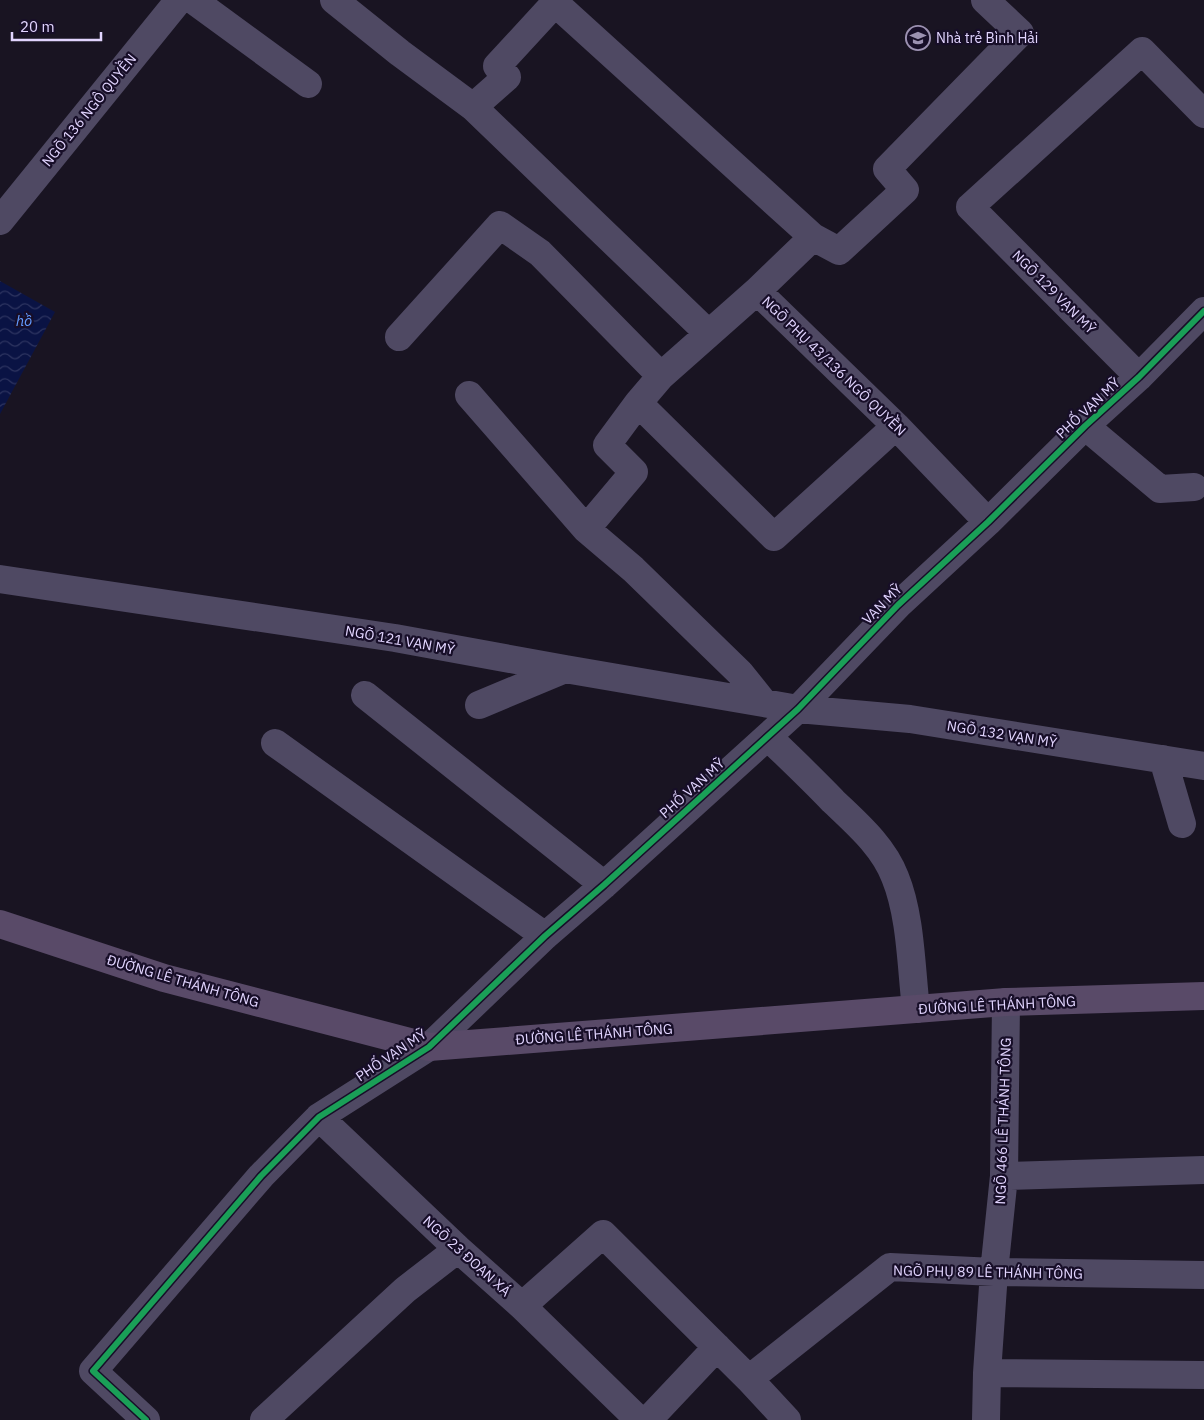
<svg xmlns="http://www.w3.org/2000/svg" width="1204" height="1420" viewBox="0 0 1204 1420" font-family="'IBM Plex Sans',sans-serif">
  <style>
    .water { fill: url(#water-waves) }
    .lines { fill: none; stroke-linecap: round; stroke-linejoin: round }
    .minor { stroke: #4f4963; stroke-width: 28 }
    .major { stroke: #594a68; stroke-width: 28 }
    .cycleway-casing { stroke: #170e28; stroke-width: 9 }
    .cycleway { stroke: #1a9f57; stroke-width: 6 }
    .labels { text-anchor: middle; stroke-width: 4.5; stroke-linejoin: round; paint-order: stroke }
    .poi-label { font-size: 14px; fill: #e2d5ff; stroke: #170e28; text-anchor: start }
    .street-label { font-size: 14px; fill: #e2d5ff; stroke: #170e28 }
    .water-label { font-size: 15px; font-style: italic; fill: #639bff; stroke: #170e28 }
  </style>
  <defs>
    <pattern id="water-waves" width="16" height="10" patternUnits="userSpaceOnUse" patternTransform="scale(1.25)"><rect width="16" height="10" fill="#0a1344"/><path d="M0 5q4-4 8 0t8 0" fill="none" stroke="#2d3460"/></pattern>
  </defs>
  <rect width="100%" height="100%" fill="#191422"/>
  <!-- water -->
  <path class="water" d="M0,281L55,312L0,414Z"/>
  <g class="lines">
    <!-- minor -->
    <path class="minor" d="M193,0L308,84
      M334,0L400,53L473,107L507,77L497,66L555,3
      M557,0L555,3L813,237L839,251L905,190L887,169L1020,33L985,0
      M473,107L708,333
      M0,221L179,0
      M757,291L813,237
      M399,337L500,225L540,253L661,376L757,291L896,426L988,522
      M661,376L638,403L774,537L896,426
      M1139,377L970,207L1142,51L1204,114
      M469,395L586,529L633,569L740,673L764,703
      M1085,426L1160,489L1194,487
      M586,529L634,472L607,445L638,403
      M0,579L395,638L565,669L798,709L910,719L1204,766
      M365,695L604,885
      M479,705L565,669
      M768,737C790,758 812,779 833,801C857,824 883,846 895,877C911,916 911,967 916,1009
      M275,743L545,936
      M1163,759L1182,824
      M319,1117L458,1249L522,1306L603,1234L749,1379L787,1420
      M1004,1176L1204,1170
      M522,1306L639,1420
      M987,1373L1204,1375
      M749,1379L890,1267L994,1272L1204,1275
      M146,1420L93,1371L261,1176L319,1117L429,1047L545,936L604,885L798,709L898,605L988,522L1085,426L1139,377L1204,311
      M264,1420L405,1290L458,1249
      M648,1420L717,1347
      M986,1420L987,1373L994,1272L1004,1176L1006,1002"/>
    <!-- major -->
    <path class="major" d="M0,924L164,978L429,1047L1006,1002L1204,996"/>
    <defs>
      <path id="cycleway" d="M146,1420L93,1371L261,1176L319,1117L429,1047L545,936L604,885L798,709L898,605L988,522L1085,426L1139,377L1204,311"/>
    </defs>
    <!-- cycleway casing -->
    <use href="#cycleway" class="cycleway-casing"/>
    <!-- cycleway -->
    <use href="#cycleway" class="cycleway"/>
  </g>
  <!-- icons -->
  <defs>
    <symbol id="school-ring" viewBox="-11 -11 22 22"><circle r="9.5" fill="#170e28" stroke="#9c91b2" stroke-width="1.5"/><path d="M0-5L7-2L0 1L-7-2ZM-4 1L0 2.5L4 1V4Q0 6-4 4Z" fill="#9c91b2"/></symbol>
  </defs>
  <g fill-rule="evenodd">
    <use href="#school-ring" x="904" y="24" width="28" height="28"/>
  </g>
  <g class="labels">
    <!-- poi labels -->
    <g class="poi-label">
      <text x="936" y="43">Nhà trẻ Bình Hải</text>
    </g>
    <!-- street labels -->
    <g class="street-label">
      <text transform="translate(89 110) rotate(-51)" y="5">NGÕ 136 NGÔ QUYỀN</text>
      <text transform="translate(1054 292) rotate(45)" y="5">NGÕ 129 VẠN MỸ</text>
      <text transform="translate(834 366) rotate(44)" y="5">NGÕ PHỤ 43/136 NGÔ QUYỀN</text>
      <text transform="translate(1088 408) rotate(-43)" y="5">PHỐ VẠN MỸ</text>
      <text transform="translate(882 604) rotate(-45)" y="5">VẠN MỸ</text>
      <text transform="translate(400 640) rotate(10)" y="5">NGÕ 121 VẠN MỸ</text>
      <text transform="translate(1002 734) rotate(9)" y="5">NGÕ 132 VẠN MỸ</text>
      <text transform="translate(692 788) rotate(-42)" y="5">PHỐ VẠN MỸ</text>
      <text transform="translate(183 981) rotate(16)" y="5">ĐƯỜNG LÊ THÁNH TÔNG</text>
      <text transform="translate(997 1005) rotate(-3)" y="5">ĐƯỜNG LÊ THÁNH TÔNG</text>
      <text transform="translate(594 1034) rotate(-4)" y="5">ĐƯỜNG LÊ THÁNH TÔNG</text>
      <text transform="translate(391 1055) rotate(-34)" y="5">PHỐ VẠN MỸ</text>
      <text transform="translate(1003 1121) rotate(-88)" y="5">NGÕ 466 LÊ THÁNH TÔNG</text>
      <text transform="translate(467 1256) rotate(42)" y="5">NGÕ 23 ĐOẠN XÁ</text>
      <text transform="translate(988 1272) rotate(1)" y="5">NGÕ PHỤ 89 LÊ THÁNH TÔNG</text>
    </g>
    <!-- water labels -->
    <g class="water-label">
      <text x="24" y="326">hồ</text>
    </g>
  </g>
  <!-- scale -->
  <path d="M12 32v8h89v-8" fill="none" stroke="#e2d5ff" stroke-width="2.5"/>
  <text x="20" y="32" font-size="15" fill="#e2d5ff" stroke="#170e28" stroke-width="4" paint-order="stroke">20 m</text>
</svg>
